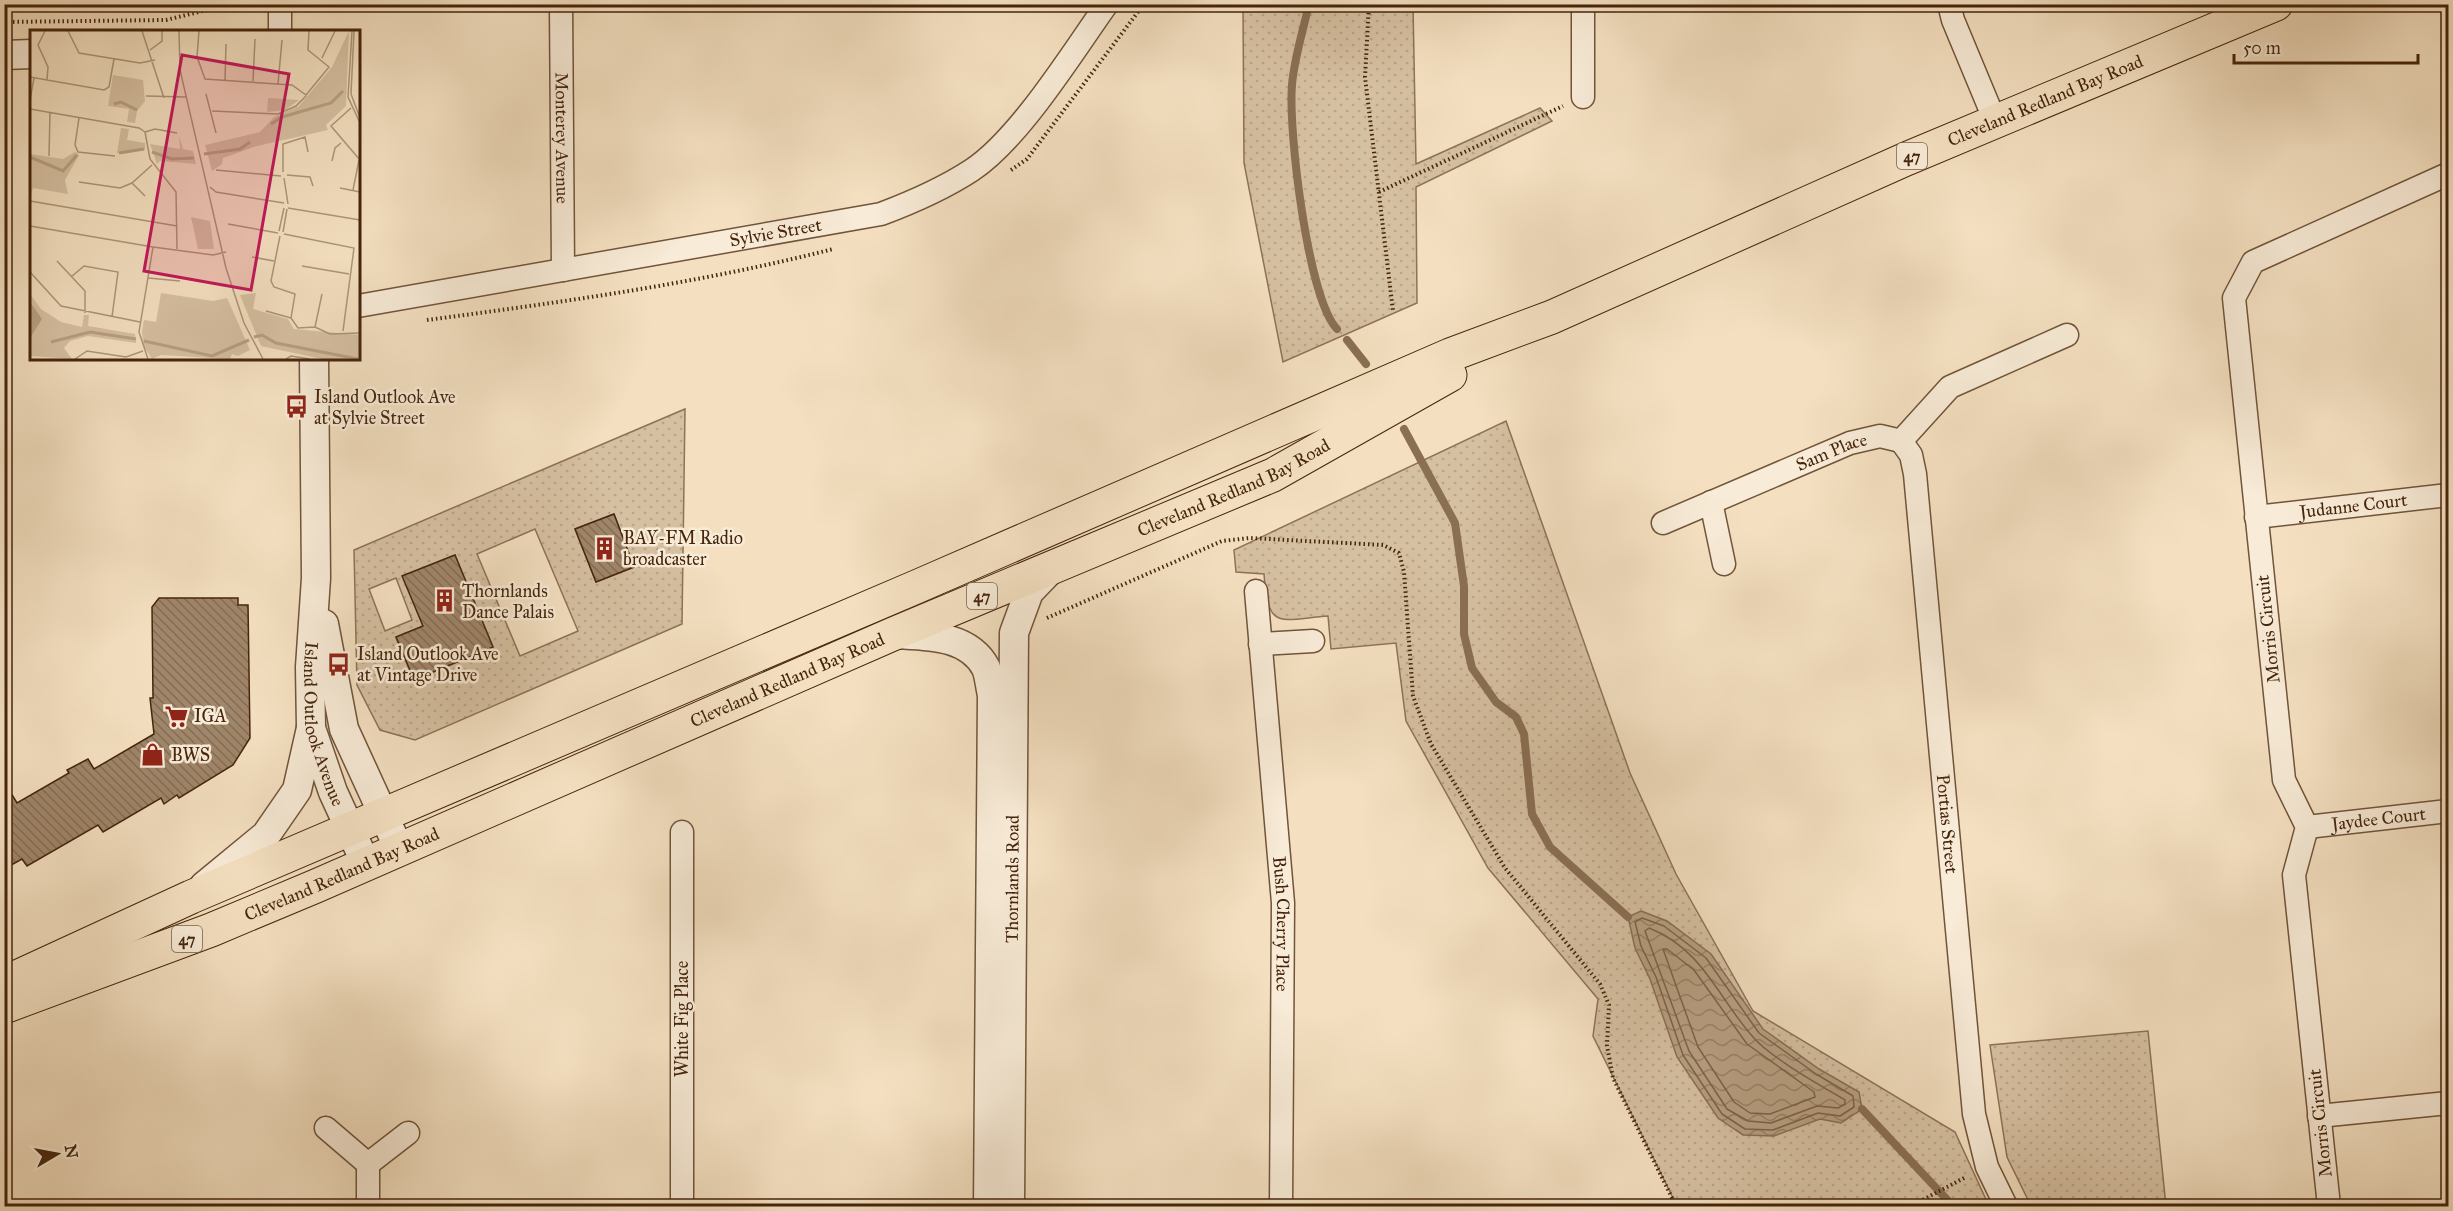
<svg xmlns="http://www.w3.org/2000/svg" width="2453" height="1211" viewBox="0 0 2453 1211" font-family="'IM FELL Great Primer',serif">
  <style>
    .park { fill: url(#park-dots); stroke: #8e7257; stroke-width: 1.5; fill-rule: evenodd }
    .water { fill: url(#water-waves); stroke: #8a6f53; stroke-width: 1.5 }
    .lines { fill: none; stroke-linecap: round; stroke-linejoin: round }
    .shore { stroke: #7e6248; stroke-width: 1.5 }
    .stream { stroke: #8a6f53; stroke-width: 8 }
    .building { fill: url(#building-back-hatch); stroke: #45250c; stroke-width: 1.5 }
    .minor-casing { stroke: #715439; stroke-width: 25 }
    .tertiary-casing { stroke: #715439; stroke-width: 31 }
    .trunk-casing { stroke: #45250c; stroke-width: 35 }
    .path { stroke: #45250c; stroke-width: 4; stroke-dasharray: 1.5 3; stroke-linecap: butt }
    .minor { stroke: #f8ebd7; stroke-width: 22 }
    .tertiary { stroke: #f8ebd7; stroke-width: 28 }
    .trunk { stroke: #f4e0c1; stroke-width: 33 }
    .labels { text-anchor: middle; stroke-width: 5; stroke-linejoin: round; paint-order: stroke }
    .shield { fill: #f8ebd7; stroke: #7b6049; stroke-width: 1.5 }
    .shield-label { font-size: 16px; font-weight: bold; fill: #45250c }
    .street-label { font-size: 18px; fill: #45250c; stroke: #f8ebd7 }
    .poi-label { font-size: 18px; fill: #45250c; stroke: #f8ebd7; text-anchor: start }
    .inset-river { fill: none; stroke: #b8a083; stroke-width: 3 }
    .inset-road { fill: none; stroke: #ae9579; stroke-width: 1.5 }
    .view { fill: #c2185b; fill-opacity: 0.15; stroke: #c2185b; stroke-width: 3 }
    .inset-edge { fill: none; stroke: #45250c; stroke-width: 3 }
  </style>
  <defs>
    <pattern id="park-dots" width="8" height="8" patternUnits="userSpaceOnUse" patternTransform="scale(1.5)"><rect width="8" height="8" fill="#d6c0a2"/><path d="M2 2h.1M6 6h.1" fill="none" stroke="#b9a58a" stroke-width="1.8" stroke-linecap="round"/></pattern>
    <pattern id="water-waves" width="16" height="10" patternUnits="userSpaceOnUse" patternTransform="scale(1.5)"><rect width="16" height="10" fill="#b8a083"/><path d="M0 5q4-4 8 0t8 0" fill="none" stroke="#97826a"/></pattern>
    <pattern id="building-back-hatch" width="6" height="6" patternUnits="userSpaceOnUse" patternTransform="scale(1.5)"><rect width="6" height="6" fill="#a0866a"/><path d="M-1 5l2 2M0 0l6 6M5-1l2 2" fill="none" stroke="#846d56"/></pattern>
  </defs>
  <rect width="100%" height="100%" fill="#f4e0c1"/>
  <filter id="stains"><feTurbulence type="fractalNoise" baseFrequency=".00333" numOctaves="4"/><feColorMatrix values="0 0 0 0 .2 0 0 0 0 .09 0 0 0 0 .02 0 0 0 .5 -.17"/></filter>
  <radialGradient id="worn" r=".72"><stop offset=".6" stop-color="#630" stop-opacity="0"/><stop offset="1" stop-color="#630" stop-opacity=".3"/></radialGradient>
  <!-- park -->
  <path class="park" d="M1243,5H1413L1416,164L1540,108L1552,121L1416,187L1417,303L1283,362L1244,163Z
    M685,409L682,624L415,740L380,730L357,685L354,550ZM614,514L634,567L596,582L575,529ZM535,529L578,631L520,656L477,554ZM455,555L493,647L414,680L396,638L423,626L403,576ZM396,578L412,620L385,631L369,589Z
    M1506,421L1630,773L1676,874L1753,1011L1955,1132L1989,1206H1677L1593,1036L1598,999L1488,868L1406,721L1396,643L1331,649L1328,616C1278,620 1268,631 1264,574L1236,572L1234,550Z
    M2148,1031L2166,1206H2031L2007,1157L1990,1045Z"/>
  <!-- water -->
  <path class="water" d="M1641,911L1667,921L1711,954L1763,1029L1819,1069L1859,1092L1862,1109L1841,1123L1820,1119L1774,1136L1743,1135L1718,1118L1677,1057L1650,979L1635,948L1628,917Z"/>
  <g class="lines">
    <!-- shore -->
    <path class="shore" d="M1642,918L1664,926L1706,958L1759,1033L1816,1074L1853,1096L1854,1107L1840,1116L1818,1113L1773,1130L1745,1129L1722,1114L1683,1055L1656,977L1641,946L1635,922Z
      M1649,928C1703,949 1718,998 1753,1037C1771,1058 1820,1085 1845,1100V1104L1838,1108L1817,1106L1771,1123L1748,1121L1727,1109L1689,1051L1645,931Z
      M1663,949H1667L1694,970L1747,1044L1814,1092L1815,1097L1770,1114L1750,1113L1734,1102L1698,1047Z"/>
    <!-- stream -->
    <path class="stream" d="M1309,4C1303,31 1294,59 1292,85C1288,130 1308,299 1337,329
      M1347,340L1366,364
      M1404,429L1455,523L1464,586V634L1472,668L1496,702L1516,717L1524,734L1532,814L1550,847L1628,917
      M1862,1109L1953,1206"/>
  </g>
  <!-- building -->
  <path class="building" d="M614,514L634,567L596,582L575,529Z
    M455,555L493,647L414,680L396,637L423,626L402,576Z
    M159,598H238V605H248L250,738L233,765L179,798L177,795L164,804L161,798L103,832L98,825L27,866L22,859L4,869V797L11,793L17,803L69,773L67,770L88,759L94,769L154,734L150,698H153L152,607Z"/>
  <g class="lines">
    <defs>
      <g id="minor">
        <path d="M280,4V32"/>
        <path id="s1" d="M561,4L563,270"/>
        <path d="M1583,4V97"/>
        <path d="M1949,4L1953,20L1995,121"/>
        <path id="s2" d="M358,306L881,214C913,202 943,189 972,170C1020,138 1072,53 1107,4"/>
        <path id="s3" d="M1901,441L1911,455L1915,474L1974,1114L1987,1167L2006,1206"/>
        <path d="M1901,441L1950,387L2067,335"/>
        <path d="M1711,502L1724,564"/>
        <path id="s4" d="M2256,517L2448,495"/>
        <path id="s5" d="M1663,523L1850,443L1880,436L1901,441"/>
        <path id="s6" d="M1256,591L1283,903L1281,1206"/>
        <path d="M1260,644L1313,641"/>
        <path id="s7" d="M2307,827L2448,811"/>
        <path d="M682,832V1206"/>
        <path d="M2319,1116L2448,1103"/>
        <path d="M326,1128L368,1164L408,1133"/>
        <path d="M368,1206V1164"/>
        <path d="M2329,1206L2294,875L2307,827L2284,780L2234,298L2253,262L2448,174"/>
      </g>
      <g id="tertiary">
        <path d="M4,55L32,54"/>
        <path id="s8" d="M314,358L316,578L310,667L311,728L333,792L366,864"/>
        <path d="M324,624L344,729L399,849"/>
        <path d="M893,634C925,636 968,634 986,668C989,675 990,687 992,695L988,1206"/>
        <path d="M204,886L266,835L297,790L311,728"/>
        <path id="s9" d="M1010,1206L1014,633L1029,592L1053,567"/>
      </g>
      <g id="trunk">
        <path id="s10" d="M4,983L191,897L916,587L1450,355L1552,317L1906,159L2276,4"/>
        <path id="s11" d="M4,1007L211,930L316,886L893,634L1273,475L1450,375"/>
      </g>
    </defs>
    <!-- minor casing -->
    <use href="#minor" class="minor-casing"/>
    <!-- tertiary casing -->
    <use href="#tertiary" class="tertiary-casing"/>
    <!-- trunk casing -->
    <use href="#trunk" class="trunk-casing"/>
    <!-- path -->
    <path class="path" d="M1369,4L1365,77L1393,311
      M4,22L166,20L231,4
      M1011,170L1027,159L1144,4
      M1379,192L1563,106
      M427,320C563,302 701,283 833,249
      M1047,618L1222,541L1250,538L1383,545L1399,553L1404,572L1413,696L1431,744L1505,868L1600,984L1609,1005L1607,1046L1613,1078L1676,1206
      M1911,1206L1966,1177"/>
    <!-- minor -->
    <use href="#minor" class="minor"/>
    <!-- tertiary -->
    <use href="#tertiary" class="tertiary"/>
    <!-- trunk -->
    <use href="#trunk" class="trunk"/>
  </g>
  <!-- icons -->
  <defs>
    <symbol id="bus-bare" viewBox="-9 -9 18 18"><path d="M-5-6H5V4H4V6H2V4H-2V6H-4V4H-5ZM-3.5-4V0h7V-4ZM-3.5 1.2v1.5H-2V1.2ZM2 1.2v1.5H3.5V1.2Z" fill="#8f2418" stroke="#f8ebd7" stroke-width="2.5" paint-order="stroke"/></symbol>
    <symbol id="building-bare" viewBox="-9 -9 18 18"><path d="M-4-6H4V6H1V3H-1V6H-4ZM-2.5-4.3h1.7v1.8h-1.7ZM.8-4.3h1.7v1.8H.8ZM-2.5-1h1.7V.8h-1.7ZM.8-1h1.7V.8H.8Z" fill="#8f2418" stroke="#f8ebd7" stroke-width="2.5" paint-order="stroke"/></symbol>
    <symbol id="supermarket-bare" viewBox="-9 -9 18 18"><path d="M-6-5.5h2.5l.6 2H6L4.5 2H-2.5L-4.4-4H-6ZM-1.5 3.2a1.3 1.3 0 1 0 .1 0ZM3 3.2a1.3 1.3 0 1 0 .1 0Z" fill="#8f2418" stroke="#f8ebd7" stroke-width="2.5" paint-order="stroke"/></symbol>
    <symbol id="shop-bare" viewBox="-9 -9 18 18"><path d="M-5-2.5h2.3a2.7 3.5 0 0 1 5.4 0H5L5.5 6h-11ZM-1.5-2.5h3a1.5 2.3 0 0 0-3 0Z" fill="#8f2418" stroke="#f8ebd7" stroke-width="2.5" paint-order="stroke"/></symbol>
  </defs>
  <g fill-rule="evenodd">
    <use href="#bus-bare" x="280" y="390" width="33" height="33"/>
    <use href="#building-bare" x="588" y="532" width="33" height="33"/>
    <use href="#building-bare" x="428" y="584" width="33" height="33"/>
    <use href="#bus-bare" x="322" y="648" width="33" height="33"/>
    <use href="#supermarket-bare" x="160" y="700" width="33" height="33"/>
    <use href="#shop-bare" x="136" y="738" width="33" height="33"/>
  </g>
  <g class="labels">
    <!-- shield labels -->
    <g class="shield">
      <rect x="1897" y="143" width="30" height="26" rx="4.5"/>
      <rect x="967" y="583" width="30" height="26" rx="4.5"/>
      <rect x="172" y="926" width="30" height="26" rx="4.5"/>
    </g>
    <g class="shield-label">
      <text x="1912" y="162">47</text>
      <text x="982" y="602">47</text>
      <text x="187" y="945">47</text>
    </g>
    <!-- street labels -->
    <g class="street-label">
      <text dy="6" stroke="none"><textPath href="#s10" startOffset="2224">Cleveland Redland Bay Road</textPath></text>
      <text dy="6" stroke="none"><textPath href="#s1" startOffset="134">Monterey Avenue</textPath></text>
      <text dy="6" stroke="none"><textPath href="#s2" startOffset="424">Sylvie Street</textPath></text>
      <text dy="6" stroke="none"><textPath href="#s5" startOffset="183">Sam Place</textPath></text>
      <text dy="6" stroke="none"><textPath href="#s11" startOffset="1335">Cleveland Redland Bay Road</textPath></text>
      <text dy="6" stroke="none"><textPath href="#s4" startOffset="98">Judanne Court</textPath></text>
      <text transform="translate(2268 629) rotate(-96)" y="6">Morris Circuit</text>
      <text dy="6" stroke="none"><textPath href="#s11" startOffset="849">Cleveland Redland Bay Road</textPath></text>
      <text dy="6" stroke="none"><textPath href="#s8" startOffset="368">Island Outlook Avenue</textPath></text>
      <text dy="6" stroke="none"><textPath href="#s7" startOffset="72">Jaydee Court</textPath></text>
      <text dy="6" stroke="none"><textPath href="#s3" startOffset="388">Portias Street</textPath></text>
      <text dy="6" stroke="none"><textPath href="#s11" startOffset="363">Cleveland Redland Bay Road</textPath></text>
      <text dy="6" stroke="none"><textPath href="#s9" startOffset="327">Thornlands Road</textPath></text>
      <text dy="6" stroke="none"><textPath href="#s6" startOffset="334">Bush Cherry Place</textPath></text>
      <text transform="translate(682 1019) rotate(-90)" y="6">White Fig Place</text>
      <text transform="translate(2320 1123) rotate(-96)" y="6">Morris Circuit</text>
    </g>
    <!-- poi labels -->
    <g class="poi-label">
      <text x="314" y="403">Island Outlook Ave<tspan x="314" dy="21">at Sylvie Street</tspan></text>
      <text x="623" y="544">BAY-FM Radio<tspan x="623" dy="21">broadcaster</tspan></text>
      <text x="462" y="597">Thornlands<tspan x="462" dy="21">Dance Palais</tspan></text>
      <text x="357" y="660">Island Outlook Ave<tspan x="357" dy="21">at Vintage Drive</tspan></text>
      <text x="194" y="722">IGA</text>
      <text x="171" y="761">BWS</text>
    </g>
  </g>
  <!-- overview -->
  <g transform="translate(30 30)">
    <rect width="330" height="330" fill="#f4e0c1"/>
    <path d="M319,1L316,76L296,95L298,100L227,116L193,128L192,134L182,141L175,115L230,102L244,87L269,76L302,37ZM83,45L113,50L115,71L107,81L105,93L97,92L99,79L78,76ZM238,68L269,70L255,80L237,82ZM91,98L99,99L97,110L115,113V120L87,123ZM149,106L153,119L163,121L166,134L130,131L127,134L120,114L150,119ZM45,122L49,125L35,150L38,164L3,158L0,169V124L33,129ZM161,187L180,191L184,219H168ZM131,263L183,271L197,268L220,320L208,326L202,324L200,329L131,325L122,329L113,315L112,301L114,290L126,292ZM226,263L223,279L258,289L264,299L330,305V329H292L231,316L210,265ZM0,264L11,279L31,292L52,297L54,285H59L58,296L105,304L106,313L58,306L40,311L34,318L42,329L0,326Z" fill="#d6c0a2"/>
    <path d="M0,272L12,289L0,308Z" fill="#b8a083"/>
    <path class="inset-river" d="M84,74L91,72L107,80M241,94L252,87L301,73L313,61M122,122L142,129L164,128M89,123L114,119M174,124L210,119L220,112M0,127L33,141L47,125M224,307L232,305L246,313L328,329M114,311L182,326L219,310M21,312L60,302L106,309"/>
    <path class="inset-road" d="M15,1L8,15L18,37L17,50M38,1L49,23L110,33L125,30M112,1L134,68M149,1L150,40L196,238L214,293L233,329M169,1L167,27L175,49L262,55L276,65L299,37L278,20L279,1M322,1L318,67L330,93M324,1L321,64L330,88M120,20L132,11V1M292,28L305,1M0,47L74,60L79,57L84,29M195,50L196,14M223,51L225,9M248,54L252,10M176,64L186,103M116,66L156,67M0,70L4,48M321,78L301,96L330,130M0,79L109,98L115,102M182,81L248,84L266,76L276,66M49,88L45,115L48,122L85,126M115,102L120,129L146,162L147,219M115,102L125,99L147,103M19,126L20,82M302,131L305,118L311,113M186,140L251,146M253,142V114L275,107L278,122M257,145L280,147L283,156M254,148L258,174M49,152L90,158L102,153L122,135M102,153L115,166M180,157L186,162L254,173M310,158L330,162M323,160L329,130M0,171L147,196M258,178L330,190M198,194L248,203M0,196L123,217L183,225L196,222M249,201L254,178M253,202L257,179M254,204L324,218L313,301M250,206L241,251L244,257L265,264L261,288M222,227L244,231M27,231L55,261V283M272,236L319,244M0,242L31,276L110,292M41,247L54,236L88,242L82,287M118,248L150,251M236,281L261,288M261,288L268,298L285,297L300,304L330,303M285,297L292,264M45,329L57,321L96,327L113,321M118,329L109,302L123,217M256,329L261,326L280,329"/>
    <path class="view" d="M152,25L259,44L221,260L114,241Z"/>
    <rect width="330" height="330" class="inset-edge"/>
  </g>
  <!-- margin -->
  <rect width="2453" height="1211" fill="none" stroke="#f4e0c1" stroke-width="24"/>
  <rect x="6" y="6" width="2441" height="1199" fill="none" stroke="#45250c" stroke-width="3"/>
  <rect x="12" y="12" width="2429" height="1187" fill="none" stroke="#45250c" stroke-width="1.5"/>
  <!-- north arrow -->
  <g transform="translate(57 1154) rotate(80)" stroke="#f8ebd7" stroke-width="4.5" paint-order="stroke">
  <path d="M0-4.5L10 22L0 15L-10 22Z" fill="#45250c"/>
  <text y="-9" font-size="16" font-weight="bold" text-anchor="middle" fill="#45250c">N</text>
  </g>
  <!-- scale -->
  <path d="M2234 54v9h184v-9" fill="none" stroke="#45250c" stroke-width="3"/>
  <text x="2243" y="54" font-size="18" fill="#45250c" stroke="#f8ebd7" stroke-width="4.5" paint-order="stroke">50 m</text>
  <rect width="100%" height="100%" filter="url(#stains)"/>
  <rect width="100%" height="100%" fill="url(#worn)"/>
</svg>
